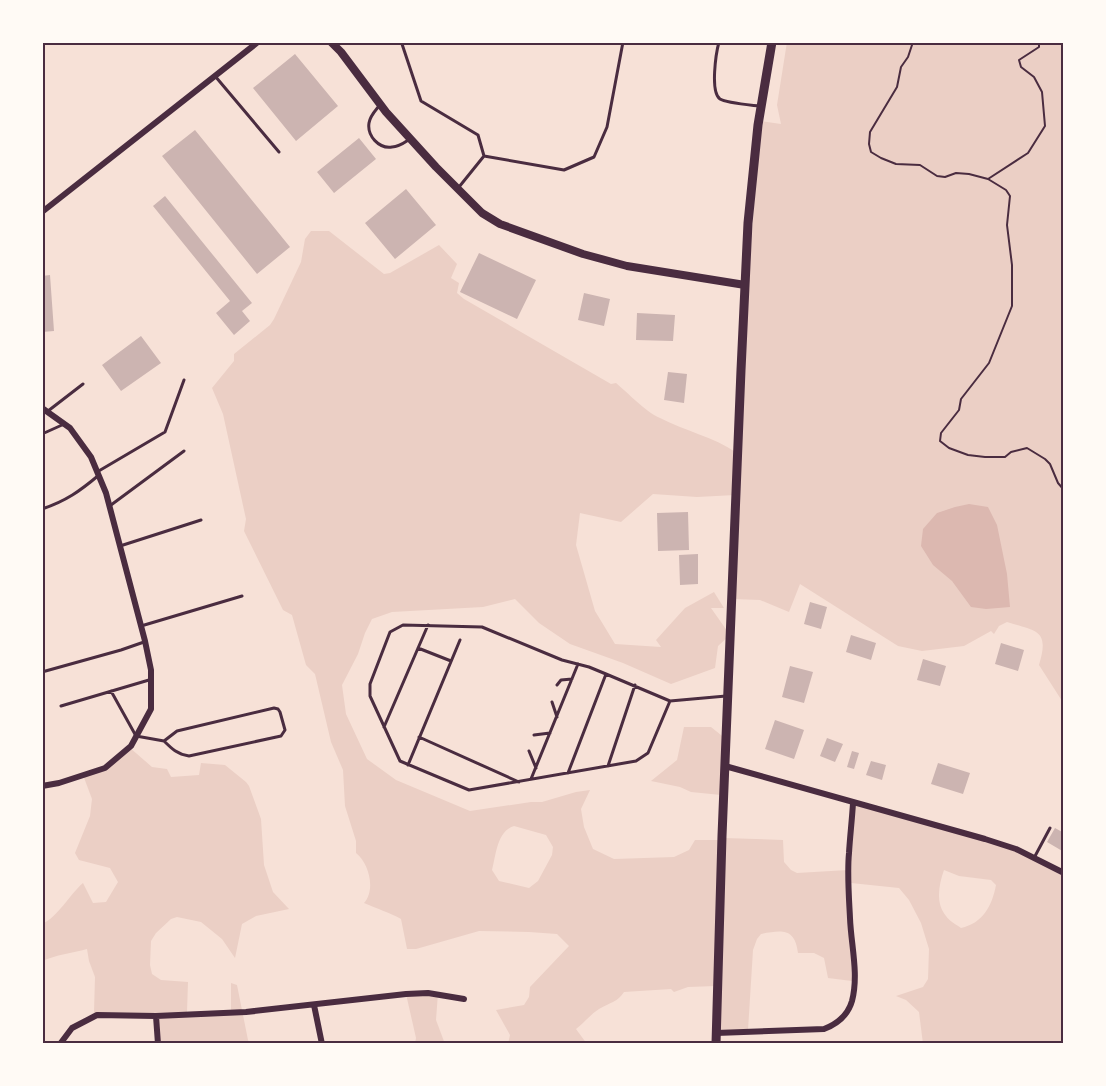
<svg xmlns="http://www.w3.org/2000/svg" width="1106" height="1086" viewBox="0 0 1106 1086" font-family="Montserrat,sans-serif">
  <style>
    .green { fill: #ebcfc5; fill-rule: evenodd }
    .water { fill: #dcb8b0 }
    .building { fill: #ccb4b1 }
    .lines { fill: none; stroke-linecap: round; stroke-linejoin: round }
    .path { stroke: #4a2c40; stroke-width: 2 }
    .service { stroke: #4a2c40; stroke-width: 3 }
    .minor { stroke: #4a2c40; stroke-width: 6 }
    .tertiary { stroke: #4a2c40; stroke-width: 8 }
    .primary { stroke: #4a2c40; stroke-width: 9 }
    .neatline { fill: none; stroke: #4a2c40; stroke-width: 2 }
  </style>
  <rect width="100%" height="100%" fill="#f7e1d7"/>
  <!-- green -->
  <path class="green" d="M787,42H1064V704L1039,665C1050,629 1036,631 1007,622L999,626L994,634L991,631L964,646L922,651L898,646L800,584L789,612L760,600L733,599L735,495L697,497L653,494L621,522L580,513L576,545L595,611L615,644L661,647L656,640L685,608L714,592L724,608H711L730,635L718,646L715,668L671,684L623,663L570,644L539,623L515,599L483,607L392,612L372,619L365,633L358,654L342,685L346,714L367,759L396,780L470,811L531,802H542L576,792L590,790L581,809L584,827L593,849L614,859L674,857L689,850L695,840H719L724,838L783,840L784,862L791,870L797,873L848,870L853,802L1014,847L1064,872V1044H923L919,1012L906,1000L896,996L923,987L928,979L929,949L921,923L909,900L899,888L851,883L852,981L828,978L824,958L814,953H798C795,928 782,930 761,934L757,939L753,950L748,1030H719L716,986L688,987L674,992L671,989L624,992C618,1002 609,1003 599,1009C591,1014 584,1023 576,1029L587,1044H508L510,1035L496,1010L524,1005L529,997L530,987L569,946L557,934L529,932L479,931L416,949H407L401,919C389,912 377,909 364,903C376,890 369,863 356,853V841L345,806L343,770L331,742L315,674L306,665L292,615L283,610L244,531L246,519L223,414L212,388L234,361V354L270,325L274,319L301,262L305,239L311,231H329L384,274L390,273L439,245L457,264L451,278L459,283L457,293L464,299L611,384L616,383C628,393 646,412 660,418C685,431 714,437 737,453L760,121L781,124L777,105ZM514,826L546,835L553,847L552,855L538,881L529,888L499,881L492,870C496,855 497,831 514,826ZM944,870L959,876L991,880L996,885C992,906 983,923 961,928C957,925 949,921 946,916C935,903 939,884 944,870Z
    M684,727H711L726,739L725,765L731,768L724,782L721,795L691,792L680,787L651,781L677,760Z
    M129,747L152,767L167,769L171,777L199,775L201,763L225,765L246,782L249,786L261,819L264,865L273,892L289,909L256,916L242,924L235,958L222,939L201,922L177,917L171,919L156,933L151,941L150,965L152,974L161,980L188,982L187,1012L231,1010V983L237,985L248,1040L250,1044H158L157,1015L98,1016L94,1012L95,977L89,961L87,949C72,953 56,955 42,961V924C58,917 69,895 83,883L93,903L106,902L118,882L110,868L79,860L75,853L90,816L92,799L83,775L105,767Z
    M438,993L436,1020L445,1044H415L416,1038L406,994Z"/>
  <!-- water -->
  <path class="water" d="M969,504L988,507L997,525L1007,574L1010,607L986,609L971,607L952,581L933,565L921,546L923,529L937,513L955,507Z"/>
  <!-- building -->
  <path class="building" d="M295,54L338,106L296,141L253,88Z
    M195,130L290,247L257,274L162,156Z
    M359,138L376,159L334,193L317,172Z
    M406,189L436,225L395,259L365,223Z
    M165,196L252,303L242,311L250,321L234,335L216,313L230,301L153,206Z
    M479,253L536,280L517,319L460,292Z
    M50,275L54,331L42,332V276Z
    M584,293L610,299L604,326L578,320Z
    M637,313L675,315L673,341L636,340Z
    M141,336L161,363L121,391L102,365Z
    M668,372L687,374L684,403L664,400Z
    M688,512L689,550L658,551L657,513Z
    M698,554V584L680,585L679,555Z
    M810,602L827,607L821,629L804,624Z
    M851,635L876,643L871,660L846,652Z
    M1001,643L1024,650L1018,671L995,664Z
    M923,659L946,666L940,686L917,680Z
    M790,666L813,672L804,703L782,697Z
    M775,720L804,730L794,759L765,749Z
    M827,738L843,744L835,762L820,756Z
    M852,751L859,753L854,769L847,767Z
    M871,761L886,765L882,780L866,775Z
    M938,763L970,773L963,794L931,784Z
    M1055,828L1064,833V852L1047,842Z"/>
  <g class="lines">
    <!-- path -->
    <path class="path" d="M913,42L908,57L901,67L897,87L870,132L869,144L871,152L881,158L896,164L920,165L937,176L945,177L956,173L969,174L988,179L1006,190L1010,196L1007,225L1012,265V306L989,363L961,399L959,410L941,433L940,441L949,448L968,455L985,457H1005L1011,452L1027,448L1045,459L1050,464L1058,483L1064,490
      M988,179L1028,153L1045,126L1042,92L1034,77L1021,67L1019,60L1039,47V42"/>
    <!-- service -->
    <path class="service" d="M398,42L402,44L421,101L478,135L484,156
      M719,42C716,53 710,92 720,99C726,103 751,105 759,106
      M215,76L279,152
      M379,106C375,111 370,116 369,123C367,136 379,149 392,147C399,147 404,143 410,139
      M459,187L484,156L564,170L594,157L607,127L623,42
      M48,411L83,384
      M42,434L62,425
      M97,472L165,432L184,380
      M111,505L184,451
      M42,509C66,501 80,491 99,475
      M120,546L201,520
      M141,626L242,596
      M418,648L451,661
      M42,672L121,650L144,642
      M557,685L561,680L572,679
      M111,691L136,736L164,741L177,731L274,708L278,709L280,712L285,730L281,736L189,756C177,754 172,749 164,741
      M670,701L648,753L636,761L469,790L400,761L370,696V684L390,632L403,625L482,627L562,660L589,667L606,674L670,701L726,696
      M552,702L557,717
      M61,706L149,680
      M384,727L428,625
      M534,735L550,733
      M419,737L519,782
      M529,751L536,768
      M408,765L460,640
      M608,766L635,685
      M568,773L606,674
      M531,779L578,664
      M1034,858L1050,828"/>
    <!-- minor -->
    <path class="minor" d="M42,212L258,42
      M42,408L70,428L91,457L106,493L145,641L151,670V709L131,746L105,768L59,783L42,786
      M725,766L985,839L1016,849L1064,873
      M314,1005L322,1044
      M156,1016L158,1044
      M716,1033L824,1029C837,1024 848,1015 852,1001C859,974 851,945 850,918C849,898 847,873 849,853C850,836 852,820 853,803
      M60,1044L72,1028L97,1015L156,1016L246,1012L406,994L428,993L464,999"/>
    <!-- tertiary -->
    <path class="tertiary" d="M331,42L341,52L386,112L436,167L482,213L500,224L583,254L627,266L745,285"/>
    <!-- primary -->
    <path class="primary" d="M716,1044L722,836L741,370L748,223L758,125L772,42"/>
  </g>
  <!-- border -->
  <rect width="1106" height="1086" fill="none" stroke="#fffaf5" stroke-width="87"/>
  <rect x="44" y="44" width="1018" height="998" class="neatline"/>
</svg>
